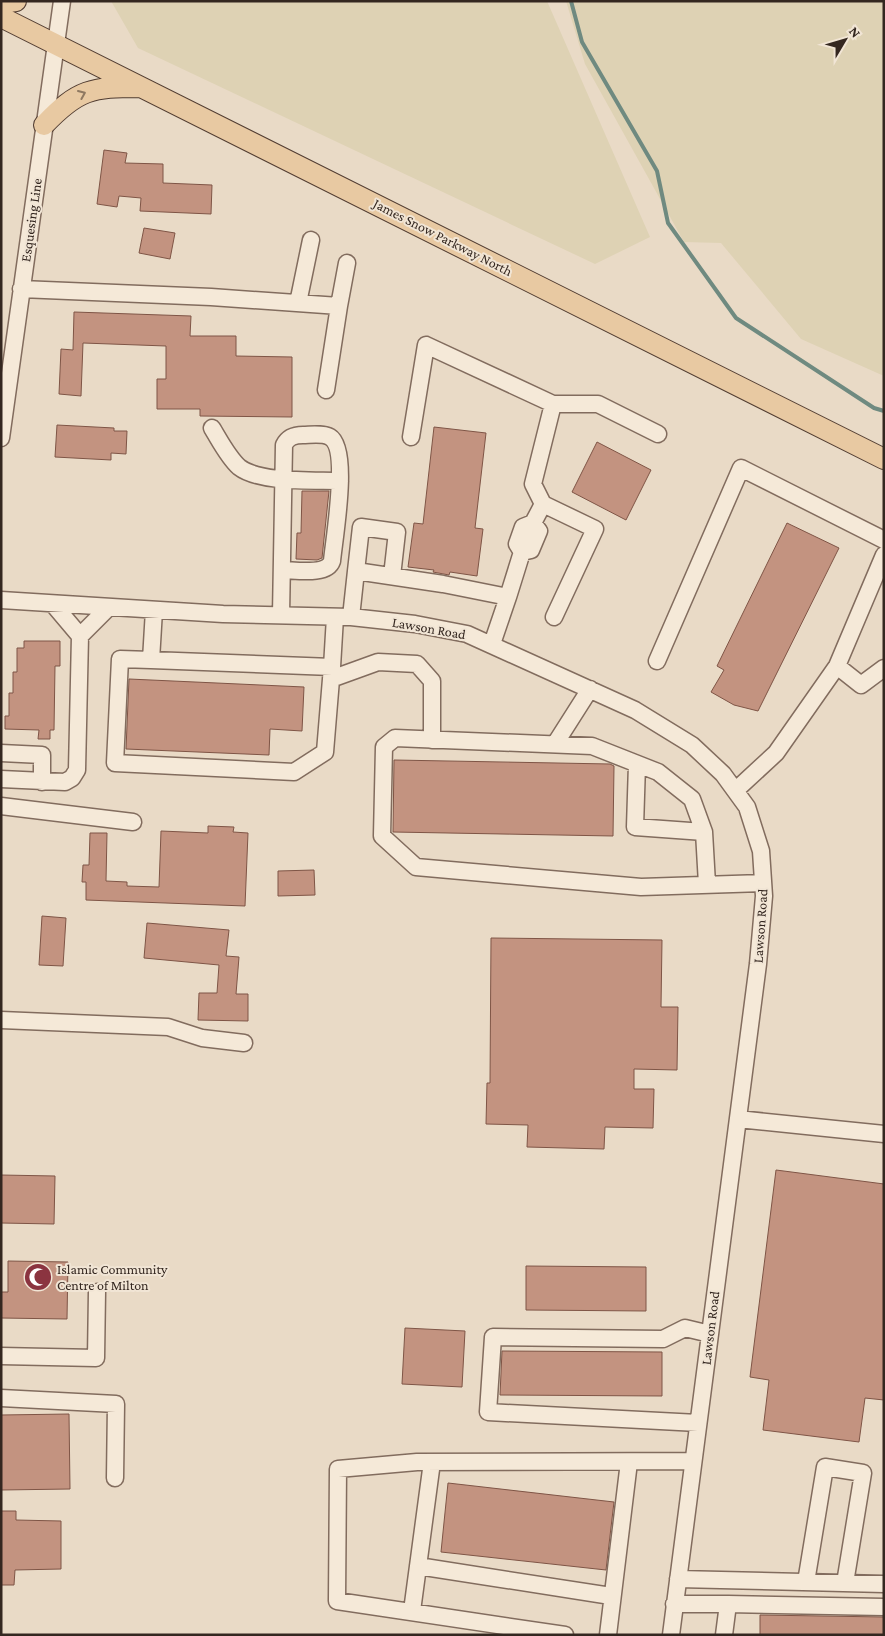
<svg xmlns="http://www.w3.org/2000/svg" width="885" height="1636" viewBox="0 0 885 1636" font-family="'Crimson Pro',serif">
  <style>
    .farmland { fill: #ded2b4 }
    .lines { fill: none; stroke-linecap: round; stroke-linejoin: round }
    .stream { stroke: #6f8a80; stroke-width: 4 }
    .building { fill: #c39380; stroke: #7f5546 }
    .minor-casing { stroke: #826c5e; stroke-width: 19 }
    .major-casing { stroke: #513c31; stroke-width: 22 }
    .minor { stroke: #f5e9d8; stroke-width: 16 }
    .major { stroke: #e8c9a2; stroke-width: 20 }
    .oneway { stroke: #8e7861 }
    .labels { text-anchor: middle; stroke-width: 4; stroke-linejoin: round; paint-order: stroke }
    .street-label { font-size: 14px; fill: #342720; stroke: #f1e5d5 }
    .poi-label { font-size: 14px; fill: #342720; stroke: #f1e5d5; text-anchor: start }
  </style>
  <rect width="100%" height="100%" fill="#e9dac6"/>
  <!-- farmland -->
  <path class="farmland" d="M111,1H547L650,237L595,264L138,48Z
    M566,1H884V376L801,339L721,243L684,242L585,64Z"/>
  <g class="lines">
    <!-- stream -->
    <path class="stream" d="M571,1L582,42L657,171L668,223L736,318L874,408L884,411"/>
  </g>
  <!-- building -->
  <path class="building" d="M104,150L127,153L125,163L163,164V183L212,185L211,214L140,211L141,198L119,196L117,207L97,204Z
    M144,228L175,233L170,259L139,253Z
    M74,312L191,316L190,336H236V356L292,357V417L200,416V409H157V379H166V346L83,343L81,396L59,394L61,349L73,350Z
    M57,425L114,428V431H127L126,454L111,453V460L55,457Z
    M434,427L486,433L475,528L483,529L477,576L450,572L449,575L433,572L434,570L408,567L414,523L423,524Z
    M597,442L651,470L626,520L572,492Z
    M302,491H329L322,558L317,560L296,559L297,533H301Z
    M787,523L839,548L758,711L734,705L711,692L724,670L717,666Z
    M24,641H60V666H55L54,730H50V739H38L39,730L5,729V716H9V693H13V672H17V648H24Z
    M129,679L304,687L302,731L270,729L269,755L126,749Z
    M394,760L610,764L614,766L613,836L393,832Z
    M208,826L234,827L233,832L248,833L245,906L86,900V882H82L83,865H89L90,833H107L106,881L127,882V886L159,887L161,831L208,833Z
    M314,870L315,895L278,896V871Z
    M42,916L66,918L63,966L39,965Z
    M147,923L229,930L226,956L239,957L236,994H248V1021L198,1020L199,993H217L219,965L144,958Z
    M491,938L662,940L661,1007H678L677,1070L634,1069V1089H654L653,1128L605,1127L604,1149L527,1147L528,1125L486,1124L487,1083H490Z
    M776,1170L884,1184V1400L865,1398L859,1442L763,1430L769,1380L750,1377Z
    M1,1175L55,1176L54,1224L1,1223Z
    M8,1261L68,1262L67,1319L1,1318V1292H8Z
    M526,1266L646,1267V1311L526,1310Z
    M405,1328L465,1331L462,1387L402,1384Z
    M502,1351L662,1352V1396L500,1395Z
    M69,1414L70,1489L1,1490V1415Z
    M448,1483L614,1502L606,1570L441,1552Z
    M1,1511H16V1520L61,1521V1569L15,1570L14,1585H1Z
    M760,1615L884,1617V1635H760Z"/>
  <g class="lines">
    <defs>
      <path id="minor" d="M21,289L211,297L339,306L326,390
        M298,303L311,240
        M339,306L347,263
        M553,404H598L658,434
        M212,428C220,441 228,457 239,467C259,483 313,480 340,481
        M411,437L426,345L553,404L533,484L543,504
        M1,438L62,1
        M533,523L543,504L595,529L554,617
        M356,571L361,527L397,532L392,576
        M508,597L522,552L517,544L523,527L533,523L539,531L531,550L522,552
        M1,600L223,614L351,617L415,624L467,634L635,710L692,745L723,774L747,807L761,851L764,896L758,964L671,1635
        M53,604L80,636L108,608
        M154,610L151,660L332,667L335,617
        M281,615L284,445C288,437 294,435 303,435C310,435 323,433 330,437C350,449 334,539 332,561C327,576 295,570 282,570
        M351,617L356,571L443,584L508,597L492,644
        M151,660L120,659L115,763L294,772L325,752L332,667
        M657,661L741,468L884,540
        M837,666L861,685L884,668
        M331,679L378,662L417,664L432,681V740
        M555,744L590,689
        M1,753L42,755V782
        M637,764L635,827L704,832
        M1,779L65,782L72,778L77,770L80,636
        M736,790L776,753L837,666L884,555
        M1,806L133,822
        M707,884L704,832L692,799L658,772L592,746L395,738L384,747L382,836L416,867L641,887L763,883
        M1,1020L168,1027L202,1038L244,1043
        M738,1119L884,1134
        M1,1356L96,1358L97,1292
        M1,1398L116,1404L115,1478
        M698,1423L488,1412L493,1337L663,1339L685,1328L710,1334
        M418,1566L611,1596
        M678,1579L884,1584
        M806,1582L825,1467L863,1473L845,1583
        M674,1604H728L724,1635
        M728,1604L884,1607
        M412,1611L432,1462
        M565,1635L337,1601L338,1469L417,1462L693,1461
        M608,1635L629,1462"/>
      <path id="major" d="M1,3L16,1
        M1,17L884,459
        M44,125C78,89 92,87 140,87"/>
    </defs>
    <!-- minor casing -->
    <use href="#minor" class="minor-casing"/>
    <!-- major casing -->
    <use href="#major" class="major-casing"/>
    <!-- minor -->
    <use href="#minor" class="minor"/>
    <!-- major -->
    <use href="#major" class="major"/>
  </g>
  <!-- one-way arrows -->
  <defs><path id="oneway-chevron" d="M-2-3.5L2.5 0L-2 3.5" fill="none" stroke-width="1.6" stroke-linecap="round" stroke-linejoin="round" transform="scale(1.25)"/></defs>
  <use class="oneway" href="#oneway-chevron" transform="translate(82 94) rotate(-23)"/>
  <!-- icons -->
  <defs>
    <symbol id="mosque-disc" viewBox="-11 -11 22 22"><circle r="9.5" fill="#8b3440" stroke="#f1e5d5"/><path d="M3.5-4.9A6 6 0 1 0 3.5 4.9A5 5 0 1 1 3.5-4.9Z" fill="#fff"/></symbol>
  </defs>
  <g fill-rule="evenodd">
    <use href="#mosque-disc" x="22" y="1261" width="32" height="32"/>
  </g>
  <g class="labels">
    <!-- street labels -->
    <g class="street-label">
      <text transform="translate(31 220) rotate(-82)" y="5">Esquesing Line</text>
      <text transform="translate(443 237) rotate(27)" y="5">James Snow Parkway North</text>
      <text transform="translate(429 628) rotate(10)" y="5">Lawson Road</text>
      <text transform="translate(760 926) rotate(-86)" y="5">Lawson Road</text>
      <text transform="translate(710 1328) rotate(-83)" y="5">Lawson Road</text>
    </g>
    <!-- poi labels -->
    <g class="poi-label">
      <text x="57" y="1274">Islamic Community<tspan x="57" dy="16">Centre of Milton</tspan></text>
    </g>
  </g>
  <!-- border -->
  <rect width="885" height="1636" fill="none" stroke="#342720" stroke-width="5"/>
  <!-- north arrow -->
  <g transform="translate(845 40) rotate(52)" stroke="#f1e5d5" stroke-width="4" paint-order="stroke">
  <path d="M0-4L9 19L0 12L-9 19Z" fill="#342720"/>
  <text y="-8" font-size="14" font-weight="bold" text-anchor="middle" fill="#342720">N</text>
  </g>
</svg>
